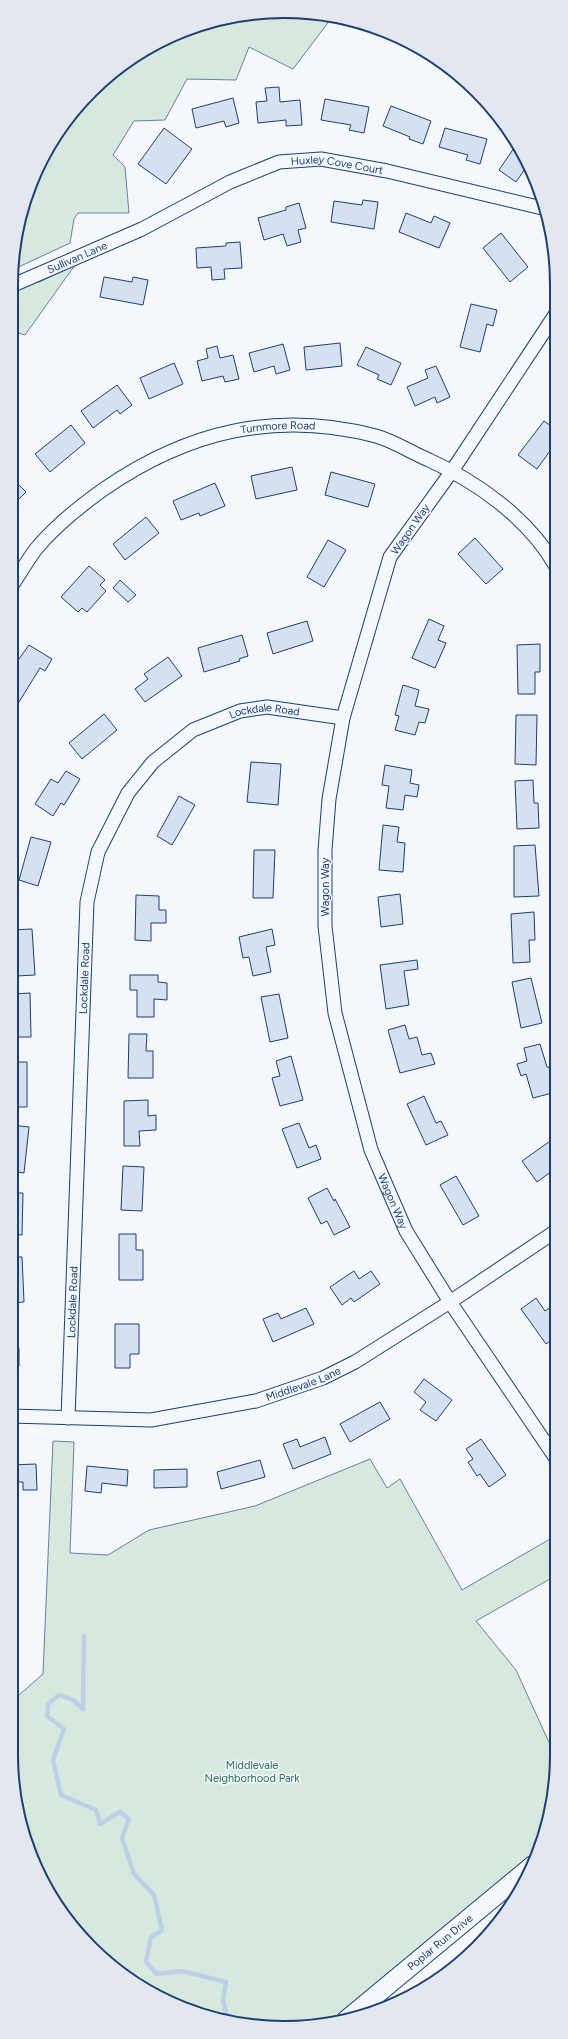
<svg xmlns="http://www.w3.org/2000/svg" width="568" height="2039" viewBox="0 0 568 2039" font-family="Figtree,sans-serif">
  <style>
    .green { fill: #d7e8df; stroke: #687fa3 }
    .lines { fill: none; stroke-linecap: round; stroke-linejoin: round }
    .stream { stroke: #bed0e5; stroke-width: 4.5 }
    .building { fill: #d5e0f0; stroke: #1d3f73 }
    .street-casing { stroke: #1d3f73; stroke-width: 15 }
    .secondary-casing { stroke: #1d3f73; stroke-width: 20 }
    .street { stroke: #f4f7fb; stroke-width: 13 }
    .secondary { stroke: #f4f7fb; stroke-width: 18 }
    .labels { text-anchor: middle; stroke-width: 3; stroke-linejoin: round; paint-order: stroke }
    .street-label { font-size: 11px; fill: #1d3f73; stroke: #f4f7fb }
    .park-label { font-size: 11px; fill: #2c6c60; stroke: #f4f7fb }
    .rim { fill: none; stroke: #1d3f73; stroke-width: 2 }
  </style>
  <rect width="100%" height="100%" fill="#f4f7fb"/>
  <!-- green -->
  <path class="green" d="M284,11L333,16L293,69L249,47L236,80L187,79L165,120L134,121L113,155L125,167L129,213H78L74,219L70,243L12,270C14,257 14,243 16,230C41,121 121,43 229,17C247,12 266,13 284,11Z
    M75,265L25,335L11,331V287L42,272L37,283Z
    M53,1441L74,1442L70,1553L108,1555L149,1530L255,1506L370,1459L387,1488L400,1479L462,1590L557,1535V1575L476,1621L516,1670L557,1760L552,1808L536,1859L346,2020L266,2027L213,2019L163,2000L118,1971L79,1935L32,1859L16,1808L11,1755V1702L43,1674Z"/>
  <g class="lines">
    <!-- stream -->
    <path class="stream" d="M84,1636L83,1709L73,1700L59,1695L48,1704L47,1716L64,1729L53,1760L61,1795L96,1810L100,1824L120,1812L129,1819L122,1838L134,1874L154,1895L162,1930L151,1937L146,1962L157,1974L182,1971L226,1982L223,2001L227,2016L239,2023"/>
  </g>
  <!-- building -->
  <path class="building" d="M279,87L280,102L300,100L302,125L286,126V120L258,123L256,102L267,101L265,88Z
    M233,98L239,123L226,127L224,121L196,128L192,109Z
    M325,99L369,107L364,133L349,130L351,125L321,120Z
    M391,106L431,121L423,144L409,139L410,137L383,126Z
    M164,128L192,149L166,184L138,164Z
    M445,128L487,139L480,164L466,160L468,155L439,147Z
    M516,145L529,163L516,182L499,170Z
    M363,200L378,202L374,229L331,222L334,201L362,205Z
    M299,203L306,228L298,230L301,242L287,246L283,234L264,240L258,218L286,210V207Z
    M406,213L431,223L434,216L450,223L439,248L399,232Z
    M501,233L528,267L510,282L483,248Z
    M240,242L242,268L224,269L225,279L212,280L211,267L197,268L196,248L226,246V243Z
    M104,277L132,282L133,277L148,280L143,305L100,297Z
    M471,304L497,310L493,326L487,324L480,352L460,347Z
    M340,343L342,366L306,370L304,347Z
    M283,344L290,370L276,374L274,366L254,372L249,353Z
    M217,346L220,358L233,355L239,379L225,382L223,376L202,381L197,361L208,358L206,349Z
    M366,347L401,363L391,385L377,379L379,375L357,365Z
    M174,363L183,384L149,399L140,378Z
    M436,366L450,397L437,403L435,397L415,406L407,387L428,378L425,370Z
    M117,385L132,405L120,414L117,410L93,428L81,411Z
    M544,421L555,429V444L537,469L518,455Z
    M71,425L85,443L50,472L35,454Z
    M292,467L297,490L256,499L251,476Z
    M331,472L375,484L368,507L325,495Z
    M16,482L26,492L11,507V487Z
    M215,483L225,506L200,516L199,513L181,520L173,501Z
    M146,517L159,533L125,560L113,544Z
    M475,538L503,569L486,584L458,554Z
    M328,540L346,550L324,587L307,577Z
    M89,566L105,580L100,585L106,591L87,612L82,608L78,612L61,597Z
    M120,580L136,595L128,602L113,588Z
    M429,619L444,626L438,640L446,643L435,668L412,658Z
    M307,621L313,641L273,654L267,633Z
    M242,635L248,656L239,659L240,661L204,672L198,648Z
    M540,644V672H535V694H518L517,645Z
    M29,645L52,659L45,671L40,668L14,710L11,708V670Z
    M168,657L182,676L145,702L135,689L148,679L144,674Z
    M403,685L419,690L415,706L429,709L425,723L419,722L415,735L395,730L399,716L395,715Z
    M104,714L117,730L82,759L69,743Z
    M516,715H537L536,765L515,764Z
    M251,762L281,764L278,805L247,802Z
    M385,765L412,770L410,783L419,785L417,797L405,795L403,810L386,808L389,786L382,785Z
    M66,771L80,779L64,805L61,803L53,816L35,804L51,779L58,783Z
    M533,780L534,803H538L539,828L517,829L515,781Z
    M179,796L195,805L172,845L157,836Z
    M383,825L399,827L397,842L405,843L403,872L379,870Z
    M31,837L51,842L38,886L19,880Z
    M535,845L539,896L514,897V846Z
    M254,850H275L273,898H253Z
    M400,894L403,924L381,927L378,897Z
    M136,895L159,896V910H166V923H151V941L135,940Z
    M534,912L535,940H529L530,962L513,963L511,914Z
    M32,929L35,975L17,976V959H11V930Z
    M272,929L275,945L266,947L271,972L253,976L249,957L243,958L239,937Z
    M417,960L418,969L404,971L409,1005L386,1009L380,965Z
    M130,975H158V982L167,983V1000L154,999V1017H137V990H130Z
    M531,978L542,1023L521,1028L512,982Z
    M30,993L31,1037H11L13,994Z
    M279,994L288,1038L270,1042L261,997Z
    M405,1025L409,1039L417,1037L422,1055L431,1053L435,1064L400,1073L388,1030Z
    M129,1034H147L146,1051H153V1078H128Z
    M540,1044L547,1067H549L556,1092L533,1098L526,1074L521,1076L517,1064L527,1061L524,1048Z
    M291,1056L303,1100L280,1106L272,1078L280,1076L276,1061Z
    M11,1062H27V1107H11Z
    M424,1096L436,1123L441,1121L448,1135L426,1145L407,1104Z
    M148,1100V1116L156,1115V1130L139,1131L140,1146H124V1101Z
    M299,1123L309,1148L316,1145L321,1159L297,1168L282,1129Z
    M11,1125L29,1127L24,1173L11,1171Z
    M556,1137V1168L537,1182L522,1161Z
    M123,1166L144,1167L142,1211L121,1210Z
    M456,1176L479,1216L463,1225L440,1185Z
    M327,1188L334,1201L335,1199L350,1227L334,1235L327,1221L321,1224L308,1198Z
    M11,1193H23L22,1235L11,1234Z
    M119,1234H136V1250H143V1280H119Z
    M11,1257H22L24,1302L11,1303Z
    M354,1271L359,1279L371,1271L380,1284L354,1302L351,1298L342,1305L330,1287Z
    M536,1298L545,1311L551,1307L556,1314V1337L546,1344L521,1309Z
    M306,1308L314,1324L273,1342L263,1319L278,1313L281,1319Z
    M115,1324H139V1354H130V1368H115Z
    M11,1348H19V1366H11Z
    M424,1379L452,1400L436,1421L420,1410L426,1402L414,1392Z
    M380,1402L390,1419L350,1442L340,1424Z
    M325,1437L331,1454L293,1469L283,1444L297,1439L300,1447Z
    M481,1439L506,1475L489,1487L480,1474L477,1476L468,1462L473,1459L466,1449Z
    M260,1460L265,1477L221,1489L217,1472Z
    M36,1464L37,1490H23V1482H11V1465Z
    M87,1466L128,1470L127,1486L102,1483L101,1493L85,1491Z
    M187,1469V1487L154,1488V1470Z
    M11,1545L18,1554L11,1559Z"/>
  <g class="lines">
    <defs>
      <g id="street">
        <path id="s1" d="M11,286L142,229L230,182L279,162L321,159L387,171L542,208"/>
        <path id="s2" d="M555,315L452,471L390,557L343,718L329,799L325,850V926L335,1013L371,1150L406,1231L450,1302L557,1460"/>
        <path id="s3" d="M11,587C19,575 27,561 36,549C55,526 80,506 104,489C188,431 276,410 376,436C394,441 412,453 429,460C477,482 528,518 555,565"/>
        <path id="s4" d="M11,1416L151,1420L256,1401L323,1378L355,1362L450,1302L556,1231"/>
        <path id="s5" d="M68,1418L87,902L98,852L128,793L153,762L193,730L240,711L267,707L343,718"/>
      </g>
      <g id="secondary">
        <path id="s6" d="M346,2020L533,1865"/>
      </g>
    </defs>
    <!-- street casing -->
    <use href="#street" class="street-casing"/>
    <!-- secondary casing -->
    <use href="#secondary" class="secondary-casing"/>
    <!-- street -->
    <use href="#street" class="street"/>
    <!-- secondary -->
    <use href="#secondary" class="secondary"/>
  </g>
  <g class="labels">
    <!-- street labels -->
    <g class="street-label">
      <text dy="4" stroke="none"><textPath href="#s1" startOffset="354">Huxley Cove Court</textPath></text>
      <text dy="4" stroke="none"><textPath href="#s1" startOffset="72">Sullivan Lane</textPath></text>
      <text dy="4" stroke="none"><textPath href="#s3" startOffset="324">Turnmore Road</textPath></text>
      <text transform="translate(410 529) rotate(-55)" y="4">Wagon Way</text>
      <text dy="4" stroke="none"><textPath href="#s5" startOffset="800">Lockdale Road</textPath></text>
      <text transform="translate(325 887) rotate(-90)" y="4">Wagon Way</text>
      <text dy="4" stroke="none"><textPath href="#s5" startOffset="440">Lockdale Road</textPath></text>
      <text dy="4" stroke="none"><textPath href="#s2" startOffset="955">Wagon Way</textPath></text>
      <text dy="4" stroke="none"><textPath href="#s5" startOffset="116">Lockdale Road</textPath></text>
      <text dy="4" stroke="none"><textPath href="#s4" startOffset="297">Middlevale Lane</textPath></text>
      <text dy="4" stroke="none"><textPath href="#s6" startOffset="122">Poplar Run Drive</textPath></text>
    </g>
    <!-- park labels -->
    <g class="park-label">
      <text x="252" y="1769">Middlevale<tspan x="252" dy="13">Neighborhood Park</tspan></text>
    </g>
  </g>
  <!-- crop -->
  <path d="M0 0H568V2039H0ZM284 18H284A266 266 0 0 1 550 284V1755A266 266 0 0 1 284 2021H284A266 266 0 0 1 18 1755V284A266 266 0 0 1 284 18Z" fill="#e3e8f0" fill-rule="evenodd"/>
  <path class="rim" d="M284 18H284A266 266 0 0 1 550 284V1755A266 266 0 0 1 284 2021H284A266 266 0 0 1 18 1755V284A266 266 0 0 1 284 18Z"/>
</svg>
